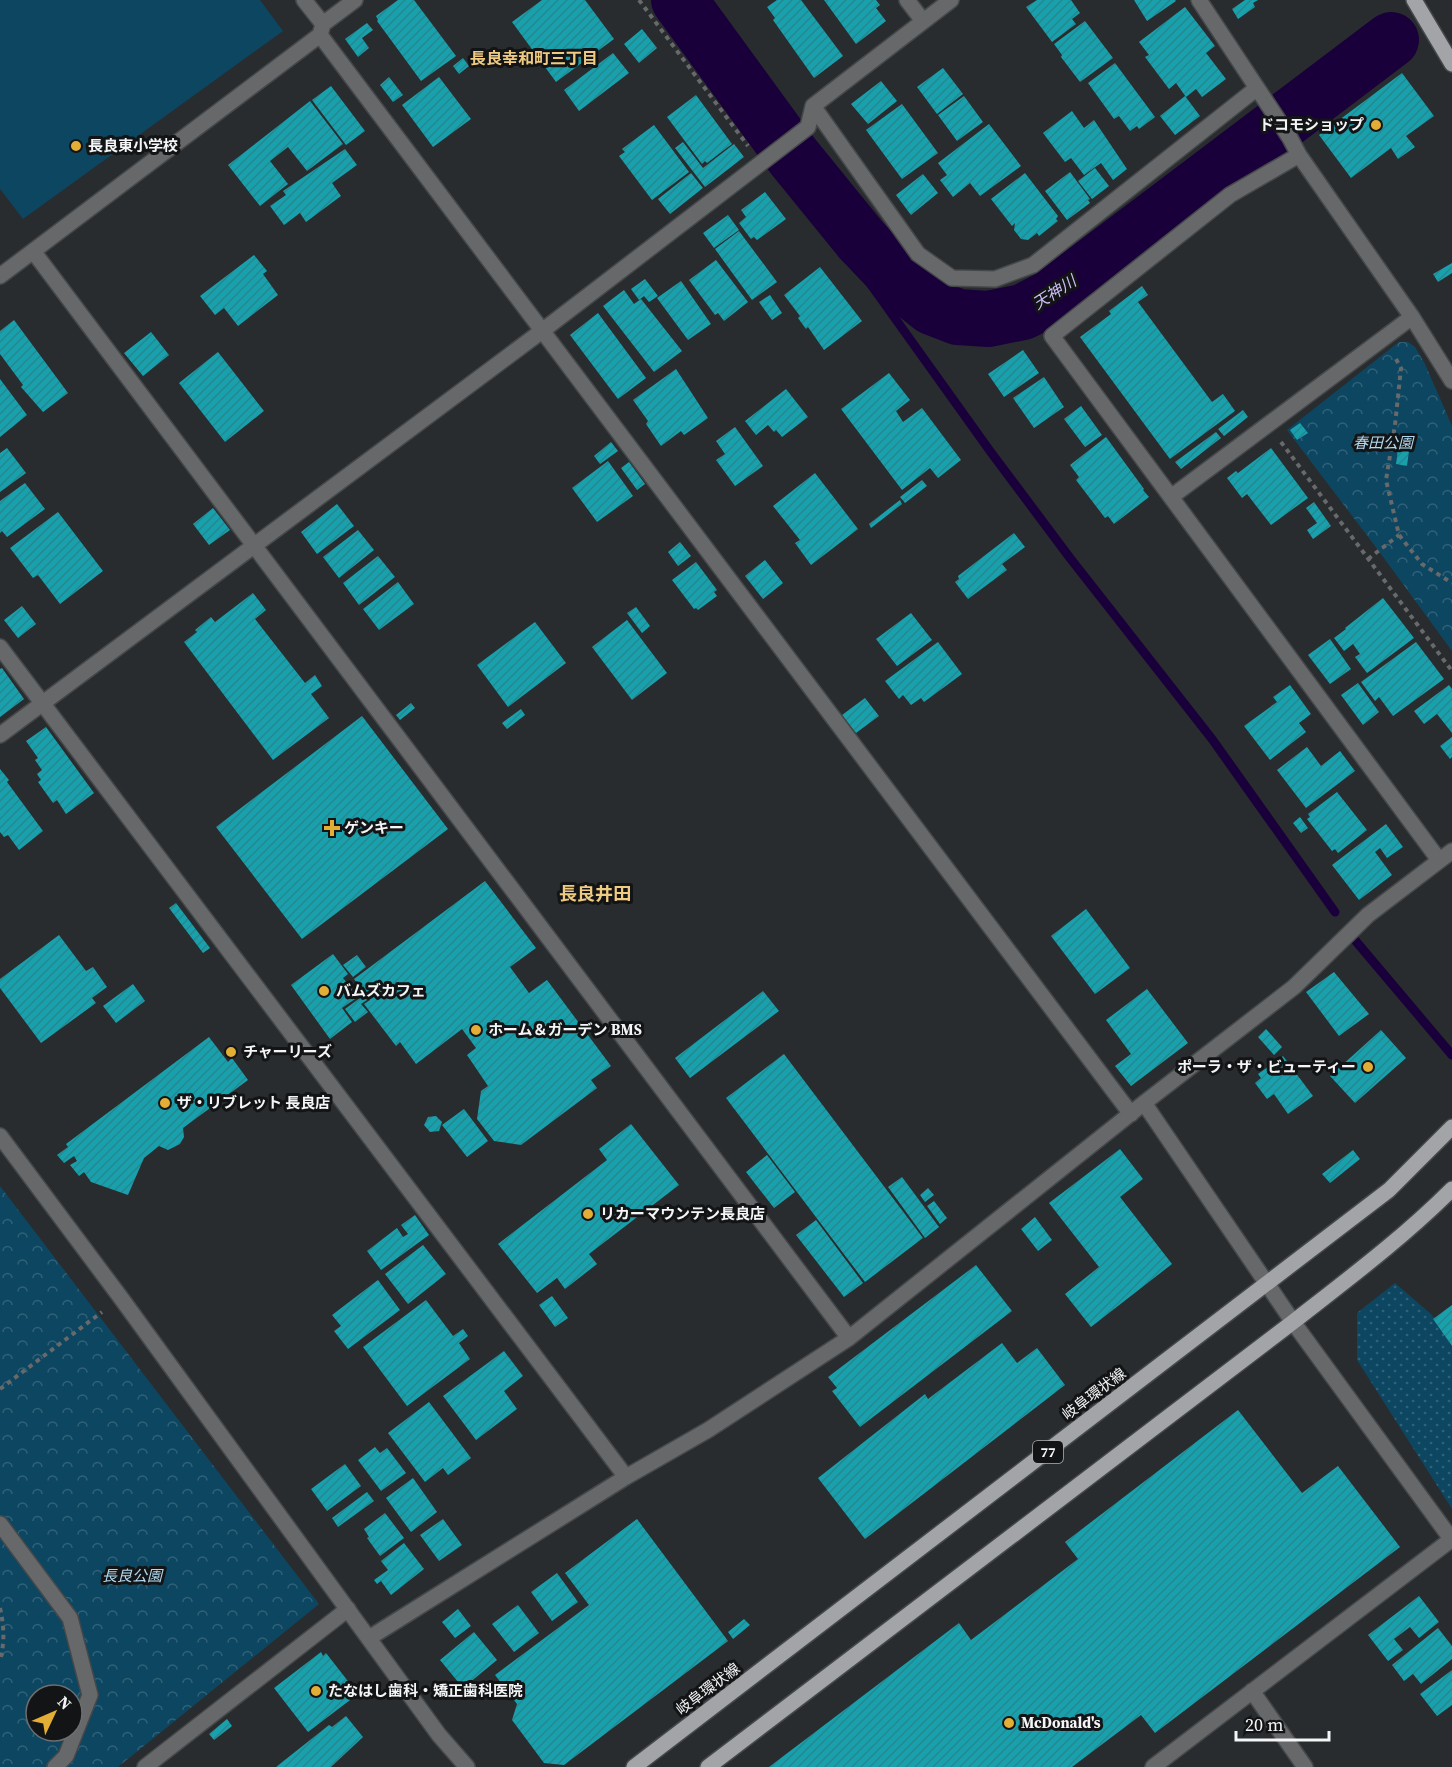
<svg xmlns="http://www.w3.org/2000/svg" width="1452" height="1767" viewBox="0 0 1452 1767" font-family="'Source Serif 4','Noto Sans JP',serif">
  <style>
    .grass { fill: url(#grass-dots) }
    .park { fill: url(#park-crowns); fill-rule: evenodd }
    .garden { fill: #0c4661 }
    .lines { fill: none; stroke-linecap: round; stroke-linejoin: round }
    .stream { stroke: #19003b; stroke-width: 9 }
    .river { stroke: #19003b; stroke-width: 56 }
    .building { fill: url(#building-hatch) }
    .service-casing { stroke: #45484a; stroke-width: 18 }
    .minor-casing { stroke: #45484a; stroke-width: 18 }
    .tertiary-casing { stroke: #45484a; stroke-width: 18 }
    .primary-casing { stroke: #45484a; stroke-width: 18 }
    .path { stroke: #67696b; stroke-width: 4; stroke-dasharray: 4.5 4.5; stroke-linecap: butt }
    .service { stroke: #67686a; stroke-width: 15 }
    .minor { stroke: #67686a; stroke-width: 15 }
    .tertiary { stroke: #67686a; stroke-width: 15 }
    .primary { stroke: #a2a4a7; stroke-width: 15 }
    .poi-dot { fill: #e3ae35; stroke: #131415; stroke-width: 2 }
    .labels { text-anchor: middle; stroke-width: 6; stroke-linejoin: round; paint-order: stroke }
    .shield { fill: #131415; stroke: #b0b2b2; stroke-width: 1.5 }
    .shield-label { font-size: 14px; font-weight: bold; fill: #f3f5f6 }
    .poi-label { font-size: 15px; font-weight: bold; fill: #f3f5f6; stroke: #131415; text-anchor: start }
    .park-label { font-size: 15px; font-style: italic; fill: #b1daf2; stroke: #131415 }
    .street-label { font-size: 15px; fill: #f3f5f6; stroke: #131415 }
    .neighbourhood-label { font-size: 16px; font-weight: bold; fill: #efca81; stroke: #131415 }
    .water-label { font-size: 16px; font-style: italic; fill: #cabdf7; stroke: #131415 }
    .quarter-label { font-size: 18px; font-weight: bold; fill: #efca81; stroke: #131415 }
  </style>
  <defs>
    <pattern id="grass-dots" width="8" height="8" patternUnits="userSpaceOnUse" patternTransform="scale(1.5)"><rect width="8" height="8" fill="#0c4661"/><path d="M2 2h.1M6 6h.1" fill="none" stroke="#306178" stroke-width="1.8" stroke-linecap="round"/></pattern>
    <pattern id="park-crowns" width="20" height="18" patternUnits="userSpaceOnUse" patternTransform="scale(1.5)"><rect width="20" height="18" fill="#0c4661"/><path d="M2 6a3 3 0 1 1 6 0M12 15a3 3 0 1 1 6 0" fill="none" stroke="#306178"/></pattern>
    <pattern id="building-hatch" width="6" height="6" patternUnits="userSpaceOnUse" patternTransform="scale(1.5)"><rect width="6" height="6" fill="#18a1ad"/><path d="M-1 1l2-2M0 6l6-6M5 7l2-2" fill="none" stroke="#27878f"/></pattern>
  </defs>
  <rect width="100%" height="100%" fill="#292c2e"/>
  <!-- grass -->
  <path class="grass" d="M1395,1283L1432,1315L1452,1347V1509L1357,1360V1313Z"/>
  <!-- park -->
  <path class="park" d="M1399,342H1408L1415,347L1425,364L1452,426V651L1378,550L1287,430Z
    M0,1186L319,1604L118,1767H0ZM36,1695H72V1731H36Z"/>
  <!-- garden -->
  <path class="garden" d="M0,0H260L283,31L23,219L0,189Z"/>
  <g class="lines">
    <!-- stream -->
    <path class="stream" d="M861,240L859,268L990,451L1070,558L1212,739L1335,912
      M1354,939L1452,1055"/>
    <!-- river -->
    <path class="river" d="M679,0L792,155L861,240L903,284L932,307L958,317L988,319L1023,312L1050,298L1391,40"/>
  </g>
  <!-- building -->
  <path class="building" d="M398,0H414L456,56L421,81L377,21L378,20L376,16Z
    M542,0H585L614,39L556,82L512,22Z
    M777,0H801L843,56L814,78L773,20L775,18L767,7Z
    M824,0H876L880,5L876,8L886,21L856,44Z
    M1037,0H1071L1080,13L1072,19L1076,24L1052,42L1026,7Z
    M1134,0H1175L1176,1L1147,21Z
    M1245,0H1258L1253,3L1255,7L1238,19L1232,9Z
    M1185,7L1215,46L1206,53L1226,79L1202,97L1196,89L1186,97L1176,83L1169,89L1145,57L1149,55L1139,42Z
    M1085,21L1113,58L1080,82L1061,57L1062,55L1054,44Z
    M367,23L373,30L362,38L369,48L358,57L345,39Z
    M642,29L657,48L639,63L624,44Z
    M613,53L629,73L579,111L564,90Z
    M463,58L469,66L459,74L453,66Z
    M1115,63L1155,117L1139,129L1137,126L1130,131L1119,116L1114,119L1088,83Z
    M943,68L963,94L937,114L917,87Z
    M1402,73L1434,116L1406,136L1415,147L1398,159L1391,148L1351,178L1319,135Z
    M389,77L403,95L393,102L380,85Z
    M439,77L471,119L433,147L402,105Z
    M881,81L897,101L868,124L851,104Z
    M331,86L365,131L346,145L312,100Z
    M696,95L732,144L707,163L705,161L702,164L667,117Z
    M964,96L983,122L957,141L938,115Z
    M1185,96L1200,116L1175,135L1160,116Z
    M310,101L343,144L307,171L288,147L270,161L288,184L260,206L228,165Z
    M902,104L938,153L902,179L866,130Z
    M1072,111L1084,128L1094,120L1127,169L1113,180L1101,163L1084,175L1071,158L1065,162L1043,133Z
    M989,124L1021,166L980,196L970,183L953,197L940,180L947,175L938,163Z
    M654,125L689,172L652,200L619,156L625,152L622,149Z
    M683,142L703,168L734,144L744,157L705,187L675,148Z
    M345,149L357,165L332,183L341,196L306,222L300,213L284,225L270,206L286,195L283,191Z
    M1095,168L1109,186L1092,199L1078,181Z
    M1070,172L1090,199L1088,200L1090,203L1067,220L1045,191Z
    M691,173L703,188L670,214L658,199Z
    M1025,173L1058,216L1056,219L1058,221L1039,236L1037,233L1028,240L1021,239L1014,230L1015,223L1012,226L991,199Z
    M923,174L938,193L911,215L896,195Z
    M765,192L786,219L757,240L754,237L751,239L739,223L746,217L741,210Z
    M728,215L739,230L714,248L703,233Z
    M739,231L777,282L752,300L715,249Z
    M254,255L267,271L263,274L278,295L238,326L224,308L215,315L200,296Z
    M716,260L748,302L724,321L718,313L715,315L689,280Z
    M1452,263V273L1438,282L1433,274Z
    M820,267L862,321L824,350L808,327L806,329L798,318L800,316L784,295Z
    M645,279L658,296L649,302L644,296L639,300L631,289Z
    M681,281L711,324L688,340L657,298Z
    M1142,286L1148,295L1138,302L1212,402L1223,394L1235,411L1170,459L1080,337L1111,314L1109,311Z
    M624,290L634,304L641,299L682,351L654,372L603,306Z
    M770,295L782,313L772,320L759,302Z
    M598,313L646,378L618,399L570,335Z
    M14,320L68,393L43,412L21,387L23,385L0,354V331Z
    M151,332L169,355L143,376L124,353Z
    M1023,350L1039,373L1004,397L988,374Z
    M218,352L264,411L225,442L179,383Z
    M676,369L708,418L684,435L681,431L661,446L646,424L648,421L633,400Z
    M889,373L910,400L896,411L903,422L922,408L961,460L938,478L930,468L902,490L841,409Z
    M1044,377L1064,407L1034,428L1013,398Z
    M0,379L27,415L0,437Z
    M786,389L808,417L782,437L776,430L774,432L768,425L756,435L745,421Z
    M1081,406L1102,435L1085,447L1064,419Z
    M1243,410L1248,417L1224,436L1218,429Z
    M1300,423L1308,433L1297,440L1290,430Z
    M735,427L763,466L735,486L716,460L725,454L716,441Z
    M1216,432L1221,438L1181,469L1175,462Z
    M1106,437L1144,489L1143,490L1149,497L1114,524L1108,516L1105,518L1076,480L1079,477L1070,465Z
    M611,442L618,451L600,464L594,456Z
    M7,448L26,473L0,492V453Z
    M1271,448L1308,498L1271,525L1247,494L1242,498L1227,478L1236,471L1238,473Z
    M1398,450L1409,451L1407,466L1396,464Z
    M608,461L633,496L597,522L572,488Z
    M629,462L645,484L637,490L621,468Z
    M815,473L858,529L811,565L795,543L800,540L773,506Z
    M922,480L927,486L905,503L900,497Z
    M25,483L45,509L7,537L2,531L0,533V501Z
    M900,500L902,504L871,528L869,524Z
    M1314,502L1331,526L1313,539L1307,530L1317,523L1306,508Z
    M337,504L354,526L317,554L301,532Z
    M213,508L230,530L209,545L193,524Z
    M58,512L103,571L60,604L38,575L33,578L10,548Z
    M358,530L374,550L339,578L323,557Z
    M1014,533L1025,547L1002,564L1007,570L968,599L955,582L959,579L958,576Z
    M680,542L691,556L678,566L668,552Z
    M378,556L395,577L359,605L343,583Z
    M765,560L783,583L763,599L745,576Z
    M696,562L717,590L714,592L717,596L698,610L696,608L694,609L672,580Z
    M398,582L414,604L379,630L363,609Z
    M253,593L266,610L255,619L305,683L315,675L322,686L311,694L329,718L273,760L184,642L197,632L195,630L211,617L215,622Z
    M1383,598L1414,638L1367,673L1355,657L1360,654L1353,644L1344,651L1334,638L1346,629L1345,628Z
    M22,606L36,624L18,638L4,620Z
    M636,607L650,626L642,633L627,613Z
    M911,613L932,640L897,666L876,639Z
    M627,620L667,673L632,700L592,647Z
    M535,622L566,663L508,707L477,665Z
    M1330,639L1351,669L1330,684L1308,655Z
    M938,642L962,674L924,702L921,698L911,705L903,695L899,699L885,681Z
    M1416,642L1444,679L1393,716L1379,697L1375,701L1361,682Z
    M2,668L24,699L0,717V669Z
    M1358,683L1379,712L1363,725L1341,695Z
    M1290,685L1311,714L1299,723L1306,732L1270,760L1244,726L1277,702L1273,697Z
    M1449,685L1452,689V733L1437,714L1424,724L1414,711Z
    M865,698L879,716L856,733L842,715Z
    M411,703L415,708L400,720L396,715Z
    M521,709L525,715L507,729L502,723Z
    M362,716L448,829L302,939L216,827Z
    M46,727L94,793L66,814L57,800L53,803L38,782L41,780L37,774L42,770L35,760L38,758L26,741Z
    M1452,737V757L1450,759L1440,746Z
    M1307,747L1321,766L1340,751L1355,771L1306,808L1277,770Z
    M0,769L9,780L7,782L43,831L19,850L8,835L4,837L0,832Z
    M1337,792L1367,830L1338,853L1335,849L1332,851L1307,819L1310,817L1308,814Z
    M1300,817L1308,828L1301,833L1293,823Z
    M1386,824L1403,847L1387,858L1380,848L1375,852L1392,875L1359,900L1332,865Z
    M485,881L536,948L510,967L529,993L547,980L611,1066L591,1080L597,1088L521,1145L494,1141L477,1119L481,1091L488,1086L467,1055L476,1048L462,1029L416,1064L400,1042L396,1046L364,1004L370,1000L354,979Z
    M176,903L210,948L203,953L169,908Z
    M1086,909L1130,968L1095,994L1051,936Z
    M59,935L86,971L93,967L107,987L92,998L96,1003L41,1043L0,988V979Z
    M333,954L348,974L343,978L358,997L342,1008L352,1022L330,1039L291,985Z
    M357,955L366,967L353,977L343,965Z
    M1334,972L1369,1014L1339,1036L1306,992Z
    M133,984L145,1001L116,1023L103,1006Z
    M356,985L367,1000L361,1004L368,1012L355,1022L345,1009L360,998L353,988Z
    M1147,989L1188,1043L1131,1086L1115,1066L1131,1054L1106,1020Z
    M763,991L779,1011L690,1078L675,1058Z
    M1266,1029L1282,1047L1274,1055L1258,1037Z
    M1381,1030L1406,1058L1355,1103L1330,1076Z
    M209,1037L228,1062L232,1058L248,1080L183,1128L184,1137L180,1144L168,1150L159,1146L144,1158L128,1195L91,1182L84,1172L79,1176L70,1165L77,1161L74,1156L64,1163L57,1155L68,1147L66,1144Z
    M784,1054L923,1238L865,1282L726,1098Z
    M1283,1056L1313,1096L1288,1114L1274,1094L1267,1099L1255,1083L1261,1078L1258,1074Z
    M464,1109L488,1141L467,1157L442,1125Z
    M436,1116L442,1122L439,1131L430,1132L424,1125L428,1117Z
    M631,1124L679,1185L589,1254L597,1264L565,1289L557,1278L537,1293L498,1244L607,1160L599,1149Z
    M1120,1149L1143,1179L1120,1197L1172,1264L1091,1327L1065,1294L1099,1267L1049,1203Z
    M1353,1150L1360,1159L1330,1183L1322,1174Z
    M767,1155L795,1192L774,1208L746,1172Z
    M902,1177L939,1227L925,1238L888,1187Z
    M928,1188L934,1195L925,1202L920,1195Z
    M934,1201L947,1218L940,1224L927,1206Z
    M415,1215L429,1235L381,1270L367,1251L397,1228L403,1237L408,1234L401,1225Z
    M1035,1217L1052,1240L1038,1251L1021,1229Z
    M816,1220L863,1283L844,1297L796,1235Z
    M423,1245L446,1274L408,1304L385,1274Z
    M976,1265L1012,1311L860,1427L832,1391L837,1388L828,1377Z
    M378,1280L400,1310L348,1349L334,1331L341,1326L332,1315Z
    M552,1296L568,1318L555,1327L539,1305Z
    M426,1300L453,1336L463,1329L468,1336L459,1343L470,1359L407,1406L363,1347Z
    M1452,1305V1346L1433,1319Z
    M1002,1343L1017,1363L1037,1348L1065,1385L865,1539L818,1478L925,1394L928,1399Z
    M504,1351L523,1376L504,1391L517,1409L476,1440L443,1396Z
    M429,1402L471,1458L448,1475L443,1468L425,1482L388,1433Z
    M1238,1410L1302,1493L1338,1466L1400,1547L1155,1733L1141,1715L1072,1767H769L959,1623L971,1640L1078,1559L1065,1542Z
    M375,1447L380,1453L387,1448L406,1473L381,1491L358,1460Z
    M345,1464L361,1486L327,1511L311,1489Z
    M413,1478L437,1512L411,1532L386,1498Z
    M367,1492L374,1501L338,1527L332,1518Z
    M385,1513L404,1538L380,1556L367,1538L369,1537L364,1529Z
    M443,1519L462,1545L439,1561L420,1535Z
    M637,1519L728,1641L564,1765L544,1763L512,1720L517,1704L495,1675L589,1605L565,1573Z
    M404,1543L424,1569L391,1595L381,1581L377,1584L374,1580L388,1570L381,1561Z
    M557,1573L578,1602L552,1621L531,1592Z
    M1419,1596L1439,1622L1419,1638L1410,1627L1394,1639L1403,1650L1388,1661L1368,1635Z
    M518,1605L539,1633L514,1652L492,1624Z
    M458,1609L471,1626L455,1638L442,1622Z
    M744,1619L750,1625L733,1639L728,1632Z
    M1438,1628L1452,1646V1659L1421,1684L1413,1674L1404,1681L1392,1665Z
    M474,1632L497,1660L463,1688L440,1660Z
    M321,1652L323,1656L326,1653L358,1694L308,1732L274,1688Z
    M1452,1670V1705L1437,1716L1420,1694Z
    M346,1716L363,1737L331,1767H276L329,1725L332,1727Z
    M227,1719L232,1726L214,1740L209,1734Z"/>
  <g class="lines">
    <defs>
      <path id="service" d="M0,1524L70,1618L90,1695L66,1756L55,1767"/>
      <path id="minor" d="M304,0L323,24
        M907,0L923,21
        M1199,0L1290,138L1299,155L1412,317L1452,381
        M320,35L1131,1114
        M813,106L918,254L952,278L995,279L1033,265L1257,88
        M1299,155L1230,195L1052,336L1439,860
        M33,251L849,1338
        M0,276L320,35L323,24L355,0
        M1171,497L1412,317
        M0,647L626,1477
        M0,735L542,331L808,127L813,106L951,0
        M1144,1103L1293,1322
        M369,1638L626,1477L708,1430L849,1338L1144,1103L1294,987L1368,915L1452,851
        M1252,1691L1305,1767
        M145,1767L348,1609
        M1153,1767L1452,1539"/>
      <path id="tertiary" d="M0,1136L121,1298L439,1735L467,1767
        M1293,1322L1452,1540"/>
      <path id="primary" d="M1414,0L1452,64
        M634,1767L1389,1190L1452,1127
        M708,1767L1293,1322C1348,1279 1403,1238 1452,1189"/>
    </defs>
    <!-- service casing -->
    <use href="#service" class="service-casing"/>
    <!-- minor casing -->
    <use href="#minor" class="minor-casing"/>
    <!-- tertiary casing -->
    <use href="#tertiary" class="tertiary-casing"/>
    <!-- primary casing -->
    <use href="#primary" class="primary-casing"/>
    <!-- path -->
    <path class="path" d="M639,0L748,146
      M1396,359L1401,368L1395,425L1386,480L1399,535L1422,564L1452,583
      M1281,442L1452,671
      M1368,559L1399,535
      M0,1389L102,1312
      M0,1608C4,1626 5,1642 0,1660"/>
    <!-- service -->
    <use href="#service" class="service"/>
    <!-- minor -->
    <use href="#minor" class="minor"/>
    <!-- tertiary -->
    <use href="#tertiary" class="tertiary"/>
    <!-- primary -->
    <use href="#primary" class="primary"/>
  </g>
  <!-- markers -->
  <g class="poi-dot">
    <circle cx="1376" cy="125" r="6"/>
    <circle cx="76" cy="146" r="6"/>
    <path d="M329 819h6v6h6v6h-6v6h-6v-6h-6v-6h6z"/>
    <circle cx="324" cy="991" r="6"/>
    <circle cx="476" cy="1030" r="6"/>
    <circle cx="231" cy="1052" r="6"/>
    <circle cx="1368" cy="1067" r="6"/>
    <circle cx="165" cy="1103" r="6"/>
    <circle cx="588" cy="1214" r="6"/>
    <circle cx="316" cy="1691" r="6"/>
    <circle cx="1009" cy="1723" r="6"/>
  </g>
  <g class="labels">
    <!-- shield labels -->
    <rect class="shield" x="1033" y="1441" width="30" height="22" rx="4.5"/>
    <g class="shield-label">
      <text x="1048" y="1457">77</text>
    </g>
    <!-- poi labels -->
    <g class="poi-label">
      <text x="1364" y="130" text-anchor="end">ドコモショップ</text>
      <text x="88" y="151">長良東小学校</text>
      <text x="344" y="833">ゲンキー</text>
      <text x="336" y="996">バムズカフェ</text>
      <text x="488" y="1035">ホーム＆ガーデン BMS</text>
      <text x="243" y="1057">チャーリーズ</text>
      <text x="1356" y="1072" text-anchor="end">ポーラ・ザ・ビューティー</text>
      <text x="177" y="1108">ザ・リブレット 長良店</text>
      <text x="600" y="1219">リカーマウンテン長良店</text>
      <text x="328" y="1696">たなはし歯科・矯正歯科医院</text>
      <text x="1021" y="1728">McDonald's</text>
    </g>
    <!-- park labels -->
    <g class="park-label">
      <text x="1383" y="448">春田公園</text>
      <text x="132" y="1581">長良公園</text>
    </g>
    <!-- street labels -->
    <g class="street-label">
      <text transform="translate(1094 1394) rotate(-37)" y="5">岐阜環状線</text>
      <text transform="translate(708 1689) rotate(-37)" y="5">岐阜環状線</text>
    </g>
    <!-- neighbourhood labels -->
    <g class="neighbourhood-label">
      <text x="534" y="64">長良幸和町三丁目</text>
    </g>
    <!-- water labels -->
    <g class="water-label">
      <text transform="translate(1054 292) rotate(-33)" y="6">天神川</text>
    </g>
    <!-- quarter labels -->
    <g class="quarter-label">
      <text x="595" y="900">長良井田</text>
    </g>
  </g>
  <!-- north arrow -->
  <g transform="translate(54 1713) rotate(46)"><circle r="28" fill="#131415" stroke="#6d6e6f" stroke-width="1.5"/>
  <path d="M0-4.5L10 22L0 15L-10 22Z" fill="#e3ae35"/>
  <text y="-9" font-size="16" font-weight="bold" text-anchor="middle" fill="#f3f5f6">N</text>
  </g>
  <!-- scale -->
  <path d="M1236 1731v9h93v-9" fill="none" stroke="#f3f5f6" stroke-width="3"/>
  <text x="1245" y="1731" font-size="18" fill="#f3f5f6" stroke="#131415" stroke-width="4.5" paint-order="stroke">20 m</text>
</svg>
